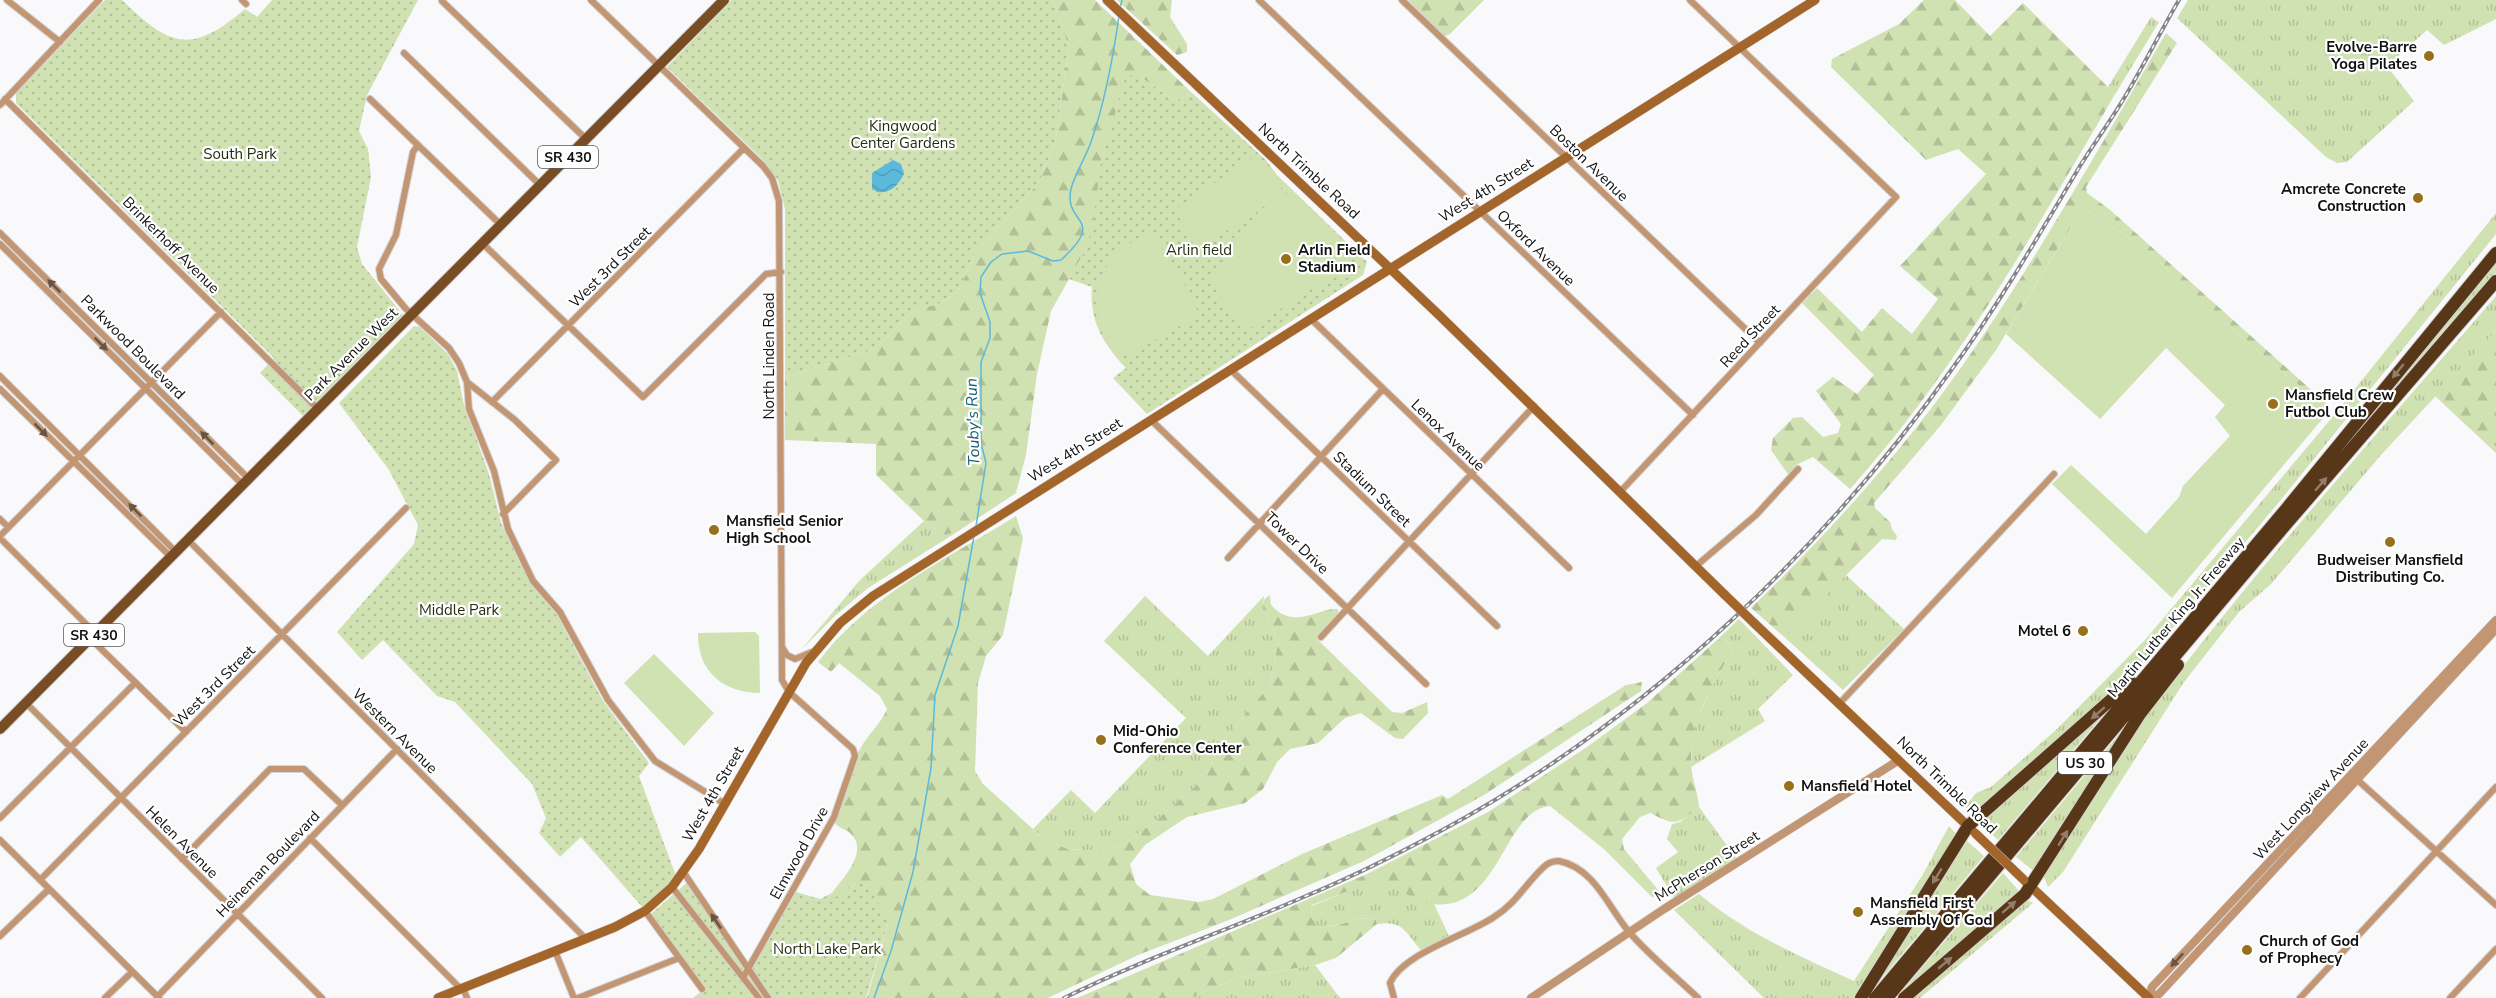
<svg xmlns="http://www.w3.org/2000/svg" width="2496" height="998" viewBox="0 0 2496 998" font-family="'Nunito Sans',sans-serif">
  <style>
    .grass { fill: url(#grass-tufts) }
    .forest { fill: url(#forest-firs) }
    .park { fill: url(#park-dots) }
    .pitch { fill: #d0e1b2 }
    .water { fill: url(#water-waves) }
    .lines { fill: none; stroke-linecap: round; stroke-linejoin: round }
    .stream { stroke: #5cb9db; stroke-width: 1.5 }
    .minor-casing { stroke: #d4d3d6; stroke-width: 8 }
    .tertiary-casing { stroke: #d4d3d6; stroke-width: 9 }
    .secondary-casing { stroke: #d4d3d6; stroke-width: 10 }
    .primary-casing { stroke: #d4d3d6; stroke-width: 12 }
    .motorway-casing { stroke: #d4d3d6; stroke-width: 14 }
    .minor { stroke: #c29672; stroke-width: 6 }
    .tertiary { stroke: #c29672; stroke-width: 8 }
    .secondary { stroke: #a4652a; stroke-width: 9 }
    .primary { stroke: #794d24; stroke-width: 10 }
    .motorway { stroke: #583719; stroke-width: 12 }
    .rail-casing { stroke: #868688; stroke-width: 4 }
    .rail { stroke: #fff; stroke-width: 1.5; stroke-dasharray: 4.5; stroke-linecap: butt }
    .secondary-bridge-casing { stroke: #d4d3d6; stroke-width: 10; stroke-linecap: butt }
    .secondary-bridge { stroke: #a4652a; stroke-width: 9 }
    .oneway { fill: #6a5442 }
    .oneway2 { fill: #927d6a }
    .poi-dot { fill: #97701b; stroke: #fff; stroke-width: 2 }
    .labels { text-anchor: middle; stroke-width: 4.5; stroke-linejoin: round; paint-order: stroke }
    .shield { fill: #fff; stroke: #585859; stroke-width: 1.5 }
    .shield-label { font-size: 14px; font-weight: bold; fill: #111112 }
    .poi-label { font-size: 15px; font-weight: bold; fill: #111112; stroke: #fff; text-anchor: start }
    .park-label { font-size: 15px; fill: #242e0e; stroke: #fff }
    .street-label { font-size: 15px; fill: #111112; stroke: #fff }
    .water-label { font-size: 16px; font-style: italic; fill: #135e76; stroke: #fff }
  </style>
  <defs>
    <pattern id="grass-tufts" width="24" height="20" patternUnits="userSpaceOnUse" patternTransform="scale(1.5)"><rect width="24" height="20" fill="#d0e1b2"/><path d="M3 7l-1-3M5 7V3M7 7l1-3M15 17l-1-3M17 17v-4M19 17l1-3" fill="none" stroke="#b2c098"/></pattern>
    <pattern id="forest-firs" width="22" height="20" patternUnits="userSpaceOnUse" patternTransform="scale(1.5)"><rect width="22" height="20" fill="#d0e1b2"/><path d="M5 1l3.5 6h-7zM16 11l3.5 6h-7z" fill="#b2c098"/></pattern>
    <pattern id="park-dots" width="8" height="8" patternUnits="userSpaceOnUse" patternTransform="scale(1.5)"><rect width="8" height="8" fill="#d0e1b2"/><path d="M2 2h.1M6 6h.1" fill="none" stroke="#b2c098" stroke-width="1.8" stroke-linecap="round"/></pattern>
    <pattern id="water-waves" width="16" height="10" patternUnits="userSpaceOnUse" patternTransform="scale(1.5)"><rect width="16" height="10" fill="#5cb9db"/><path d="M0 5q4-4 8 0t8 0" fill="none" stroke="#4f9ebb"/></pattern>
  </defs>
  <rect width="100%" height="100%" fill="#f9f8fb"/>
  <!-- grass -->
  <path class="grass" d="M2188,0H2496V19L2444,45L2427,30L2387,66L2414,101L2347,162L2337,163L2326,157L2177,18Z
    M2151,17L2159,22L2114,96L2108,87Z
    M2496,213V234L2275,507L2155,649L2110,696L1975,814H1972L1965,807L1976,793L1991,787L2057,729L2145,640L2330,420Z
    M2496,260V273L2325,472Z
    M2496,296V331L2381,455L2271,584L2239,612L2184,682L2063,872L2048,887L2044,877L2047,870C2088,806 2126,740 2172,681C2274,548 2387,423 2496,296Z
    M924,521L945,535L957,532L868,588L837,614L801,650L860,580Z
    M1846,575L1904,629L1843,690L1781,634L1786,635Z
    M1145,596L1208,656L1264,596L1263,606L1278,643L1270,685L1220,744L1206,777L1153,823L1122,845L1097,851L1068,849L1045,840L1033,829L1071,790L1095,813L1186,718L1104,641Z
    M1739,619L1793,675L1758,709L1765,721L1691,767L1692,732L1710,690L1732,651L1729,643L1718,639Z
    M2103,715L1998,840L1982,825V819Z
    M2133,718L2035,872L2016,857Z
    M1699,807L1736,858L1674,898L1656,868L1678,852L1667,839L1672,824L1680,822Z
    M1949,826L1956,834L1955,840L1855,998H1764L1674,910L1699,894C1745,933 1799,956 1854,981L1922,876Z
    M1967,841L1984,856L1871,991L1963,842Z
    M2003,873L2019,891L1897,997Z
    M1377,879C1398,885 1413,899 1434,904L1449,936L1421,950C1405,932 1403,920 1377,924L1376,920C1358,913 1337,930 1317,927L1311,917L1312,906Z
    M2027,900L2033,903L1920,998H1911Z
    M1315,965L1340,998H1190L1237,978Z"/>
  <!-- forest -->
  <path class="forest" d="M1053,0H1095L1191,92L1185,98L1174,100L1139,76L1086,249L1051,311L1037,374L1026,455L1016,493L957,532L945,535L924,521L876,475V444L785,440V377L875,349L914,310L938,304L958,292L975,254L1039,182L1055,143L1069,48Z
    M1117,0H1172L1170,17L1187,44V52L1177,55Z
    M1408,0H1484L1450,34L1444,36Z
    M1924,0H1955L1990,36L2023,3L2108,87L2114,96C2034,232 1956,371 1850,489L1813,457L1798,464L1788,474L1771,450L1773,438L1793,418L1802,417L1823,437L1838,433L1841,424L1816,391L1833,377L1857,394L1874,375L1802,303L1817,288L1862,332L1882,308L1912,334L1938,299L1900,266L1986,174L1958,149L1926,160L1831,67L1832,59L1899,24Z
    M2166,33L2177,43L2086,187L2087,193L2109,209L2328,405L2329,411L2207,308L2149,251L2086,210H2081L1996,350L1941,425L1874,503L1875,508L1890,522L1892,529L1897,536L1896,540L1882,539L1786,636L1781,634L1751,608C1834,528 1913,440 1978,343C2046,243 2105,138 2166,33Z
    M2496,331V453L2435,396Z
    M1016,516L1023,538L1003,635L986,656L978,683L975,771L983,784L1045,840L1068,849L1097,851L1122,845L1153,823L1206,777L1220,744L1270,685L1278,643L1263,606L1264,600L1269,595C1272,600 1269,603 1273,607C1296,630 1319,607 1338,609V614L1317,637L1318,640L1392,712L1402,713L1427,702L1428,713L1403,739L1395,738L1361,713L1345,718L1318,743L1290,749L1277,762L1263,789L1245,803L1187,817L1145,845L1130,864L1136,884L1150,895L1199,902L1213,899L1302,854L1442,795L1448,799L1626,685L1642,682L1641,691L1484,795L1364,861L1229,920L1138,955L1048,998H867L889,920L856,883L838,897L832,893C843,878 870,851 850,833C844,828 838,828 834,822C841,797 847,771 860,749C868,734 880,725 887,709L880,696L839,663L831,672L818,662C867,596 947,559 1016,516Z
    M1718,639L1729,643L1732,651C1711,688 1690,721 1691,765C1692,779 1698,793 1699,807C1677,825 1676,826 1650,813L1640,817L1622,839L1624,849L1659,891L1658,896L1652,897L1605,850L1550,806C1503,810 1500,913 1432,904C1411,901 1397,884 1377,880L1312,905L1311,917L1318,927C1338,930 1358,913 1376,920L1377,924L1336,958L1315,965L1237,978L1190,998H1077L1367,874L1488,812L1587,747L1647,703Z"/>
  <!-- park -->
  <path class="park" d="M105,0H122C170,47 191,55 245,9L257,17L272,0H418L367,95L359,131L368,149L371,177L357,247L362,264L403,315L303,416L260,373L274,358L16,103V93Z
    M731,0H1053L1069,48L1055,143L1039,182L975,254L958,292L938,304L914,310L875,349L785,377V209L778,180L762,159L667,67Z
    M1126,75L1139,76L1174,100L1185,98L1191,92L1266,160L1277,175L1367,262L1363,275L1147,414L1113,378L1126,368C1103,344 1089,320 1092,287L1069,279L1086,249L1093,223L1101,162Z
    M414,326L420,327L448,354L457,371L464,405L489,474L501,523L529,581L557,615L603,701L649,763L639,776L676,876L643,908L581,837L560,857L539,833L546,818L532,784L455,702L437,696L383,640L362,660L337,632L414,544L418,525L389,470L339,403Z
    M691,879L752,969L796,892L820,899L832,893L838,897L856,883L866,884L889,920L866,998H693L704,989L651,914Z"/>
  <!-- pitch -->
  <path class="pitch" d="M1258,154L1284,193L1199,249L1174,210Z
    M1289,193L1326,228L1351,256L1344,269L1250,328L1238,326L1207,276L1226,263L1216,249L1261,220L1257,213Z
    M2081,210H2086L2149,251L2207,308L2329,411L2172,598L2052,484L2071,465L2146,534L2179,497L2183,486L2230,436L2215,417L2225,405L2166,348L2100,419L2006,334Z
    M1150,230L1191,294L1197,310L1193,319L1124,356C1089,338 1089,281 1116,255C1125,245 1139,238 1150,230Z
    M755,632L759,636L760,693C723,693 697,671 698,633Z
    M654,654L714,713L684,746L624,683Z"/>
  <!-- water -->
  <path class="water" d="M893,160L901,164L904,174C898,185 891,194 877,192L872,188V173Z"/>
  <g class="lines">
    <!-- stream -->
    <path class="stream" d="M1120,8L1122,0
      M976,526L986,463L981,443V362L990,338V322L980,293L981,277L991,262L1002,254L1028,251L1053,261L1061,260C1108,217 1063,225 1071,189C1075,173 1086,157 1091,142C1105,102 1113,58 1119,16
      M874,998L891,951L913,872L931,768L935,695L958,626L974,536"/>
    <defs>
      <path id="minor" d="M7,0L60,42
        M242,0L246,4
        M591,0L763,166L772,178L779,201L782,680L789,692L853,749L855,756L834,817L744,976
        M1259,0L1693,415
        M1402,0L1760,343
        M442,1L586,139
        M404,53L540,185
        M5,99L318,409
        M370,99L501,225
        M0,105L99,0
        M418,145L413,152L396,235L379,269L381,279L406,309L449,348L459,363L467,382L469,409L494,471L508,529L533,581L560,612L608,700L655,761L725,804
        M0,233L249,479
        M0,244L243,485
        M483,244L643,397L766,274L781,272
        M1311,319L1569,568
        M1231,370L1497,626
        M0,376L176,552
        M467,382L515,420L556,460L503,514
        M0,389L171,557
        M492,402L744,148
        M1151,420L1426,684
        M1620,492L1896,197L1690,0
        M0,519L8,527
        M0,536L221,312
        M0,538L95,633
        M188,540L586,939
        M1228,558L1383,389
        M1696,566L1756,515L1798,469
        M1321,637L1534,406
        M90,638L186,732
        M782,647L787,655L795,659L812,652
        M26,703L322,998
        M1840,703L2054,474
        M2352,775L2496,905
        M0,818L135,683
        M310,838L461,989
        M0,840L159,998
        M182,859L270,769H304L342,805
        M684,873L768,998
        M40,880L406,508
        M672,887L759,998
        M645,911L702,989
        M0,936L49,889
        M555,951L574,998
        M463,988L467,998
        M157,997L397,749
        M105,998L132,972
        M578,998L679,958
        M1394,998L1390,983C1403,953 1468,935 1494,917C1518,902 1527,881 1546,865C1550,862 1555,861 1559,861C1595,868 1609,909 1630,933C1650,956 1676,977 1698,998
        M2300,998L2496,787
        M2450,998L2496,949"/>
      <path id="tertiary" d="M1531,998L1664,909L1899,760
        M2148,998L2152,987L2496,620
        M2148,998L2159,994L2496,629"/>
      <path id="secondary" d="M1107,0L1439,315L1725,595
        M1754,623L1972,830
        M2026,882L2149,998
        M438,998L615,927L645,911L672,887L699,849L806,663L840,623L873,596L1815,0"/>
      <path id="primary" d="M0,729L724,0"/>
      <path id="motorway" d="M1861,998L1968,826L2131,682
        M1875,998L2286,509L2496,253
        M1887,998L2283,528L2496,281
        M1904,998L2025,894L2140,714L2178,665"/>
    </defs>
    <!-- minor casing -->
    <use href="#minor" class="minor-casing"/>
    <!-- tertiary casing -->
    <use href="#tertiary" class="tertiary-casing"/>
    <!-- secondary casing -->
    <use href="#secondary" class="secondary-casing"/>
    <!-- primary casing -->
    <use href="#primary" class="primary-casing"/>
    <!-- motorway casing -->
    <use href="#motorway" class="motorway-casing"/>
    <!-- minor -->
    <use href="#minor" class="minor"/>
    <!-- tertiary -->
    <use href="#tertiary" class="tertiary"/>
    <!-- secondary -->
    <use href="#secondary" class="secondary"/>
    <!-- primary -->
    <use href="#primary" class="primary"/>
    <!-- motorway -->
    <use href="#motorway" class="motorway"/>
    <defs>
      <path id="rail" d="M1064,998C1143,959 1226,931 1306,896C1361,873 1414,846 1466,817C1654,710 1827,546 1952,369C1999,304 2039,235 2080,166C2096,140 2115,115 2130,88C2147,59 2162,29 2179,0"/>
    </defs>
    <!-- rail casing -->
    <use href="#rail" class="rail-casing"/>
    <!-- rail -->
    <use href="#rail" class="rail"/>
    <defs>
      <path id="secondary-bridge" d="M1725,595L1754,623
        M1975,833L2024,880"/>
    </defs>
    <!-- secondary-bridge casing -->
    <use href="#secondary-bridge" class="secondary-bridge-casing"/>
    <!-- secondary-bridge -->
    <use href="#secondary-bridge" class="secondary-bridge"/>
  </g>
  <!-- one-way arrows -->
  <defs><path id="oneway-solid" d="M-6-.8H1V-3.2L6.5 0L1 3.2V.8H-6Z" transform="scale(1.5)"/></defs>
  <g class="oneway">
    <use href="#oneway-solid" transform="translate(54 286) rotate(-135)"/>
    <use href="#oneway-solid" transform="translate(101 344) rotate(45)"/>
    <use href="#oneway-solid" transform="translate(41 430) rotate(45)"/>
    <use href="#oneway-solid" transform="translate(207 438) rotate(-135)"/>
    <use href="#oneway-solid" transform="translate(135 510) rotate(-135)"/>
    <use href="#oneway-solid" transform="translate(716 921) rotate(-124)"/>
    <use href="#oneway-solid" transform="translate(2177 960) rotate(133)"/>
  </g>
  <g class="oneway2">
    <use href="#oneway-solid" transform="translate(2398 371) rotate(129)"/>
    <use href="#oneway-solid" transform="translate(2321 484) rotate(-49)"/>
    <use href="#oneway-solid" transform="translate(2098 713) rotate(139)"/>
    <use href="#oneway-solid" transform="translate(2063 838) rotate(-58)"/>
    <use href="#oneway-solid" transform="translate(1937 876) rotate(121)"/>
    <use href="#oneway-solid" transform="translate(2009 907) rotate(-41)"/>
    <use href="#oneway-solid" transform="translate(1945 963) rotate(-40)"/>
  </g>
  <!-- markers -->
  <g class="poi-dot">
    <circle cx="2429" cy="56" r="6"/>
    <circle cx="2418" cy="198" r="6"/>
    <circle cx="1286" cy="259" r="6"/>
    <circle cx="2273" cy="404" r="6"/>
    <circle cx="714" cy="530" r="6"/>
    <circle cx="2390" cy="542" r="6"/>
    <circle cx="2083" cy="631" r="6"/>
    <circle cx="1101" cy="740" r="6"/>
    <circle cx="1789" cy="786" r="6"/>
    <circle cx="1858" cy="912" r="6"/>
    <circle cx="2247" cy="950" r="6"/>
  </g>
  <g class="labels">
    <!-- shield labels -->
    <g class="shield">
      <rect x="538" y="146" width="60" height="22" rx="4.5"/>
      <rect x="64" y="624" width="60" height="22" rx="4.5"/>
      <rect x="2058" y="752" width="54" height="22" rx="4.5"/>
    </g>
    <g class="shield-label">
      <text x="568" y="162">SR 430</text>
      <text x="94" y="640">SR 430</text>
      <text x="2085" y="768">US 30</text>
    </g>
    <!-- poi labels -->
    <g class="poi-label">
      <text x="2417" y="52" text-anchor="end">Evolve-Barre<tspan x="2417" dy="17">Yoga Pilates</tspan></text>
      <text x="2406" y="194" text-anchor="end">Amcrete Concrete<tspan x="2406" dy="17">Construction</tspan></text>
      <text x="1298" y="255">Arlin Field<tspan x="1298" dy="17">Stadium</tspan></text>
      <text x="2285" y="400">Mansfield Crew<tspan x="2285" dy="17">Futbol Club</tspan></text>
      <text x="726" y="526">Mansfield Senior<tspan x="726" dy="17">High School</tspan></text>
      <text x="2390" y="565" text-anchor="middle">Budweiser Mansfield<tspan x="2390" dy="17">Distributing Co.</tspan></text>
      <text x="2071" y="636" text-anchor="end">Motel 6</text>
      <text x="1113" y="736">Mid-Ohio<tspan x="1113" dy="17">Conference Center</tspan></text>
      <text x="1801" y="791">Mansfield Hotel</text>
      <text x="1870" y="908">Mansfield First<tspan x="1870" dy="17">Assembly Of God</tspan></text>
      <text x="2259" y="946">Church of God<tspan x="2259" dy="17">of Prophecy</tspan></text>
    </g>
    <!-- park labels -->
    <g class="park-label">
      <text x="903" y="131">Kingwood<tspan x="903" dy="17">Center Gardens</tspan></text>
      <text x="240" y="159">South Park</text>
      <text x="1199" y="255">Arlin field</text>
      <text x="459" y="615">Middle Park</text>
      <text x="827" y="954">North Lake Park</text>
    </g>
    <!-- street labels -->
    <g class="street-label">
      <text transform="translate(1589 163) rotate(44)" y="5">Boston Avenue</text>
      <text transform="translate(1309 171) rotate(43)" y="5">North Trimble Road</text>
      <text transform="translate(1486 190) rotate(-32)" y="5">West 4th Street</text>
      <text transform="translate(171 245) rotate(45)" y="5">Brinkerhoff Avenue</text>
      <text transform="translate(1536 248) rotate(44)" y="5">Oxford Avenue</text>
      <text transform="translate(610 267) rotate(-45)" y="5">West 3rd Street</text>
      <text transform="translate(1750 336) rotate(-47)" y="5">Reed Street</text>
      <text transform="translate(133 347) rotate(45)" y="5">Parkwood Boulevard</text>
      <text transform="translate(351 354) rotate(-45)" y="5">Park Avenue West</text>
      <text transform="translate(769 356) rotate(-90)" y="5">North Linden Road</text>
      <text transform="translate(1448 435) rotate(44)" y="5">Lenox Avenue</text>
      <text transform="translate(1075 450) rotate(-32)" y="5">West 4th Street</text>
      <text transform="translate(1372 489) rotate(44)" y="5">Stadium Street</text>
      <text transform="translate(1297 543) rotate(44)" y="5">Tower Drive</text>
      <text transform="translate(2176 617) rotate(-50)" y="5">Martin Luther King Jr. Freeway</text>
      <text transform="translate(214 686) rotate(-45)" y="5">West 3rd Street</text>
      <text transform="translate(395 731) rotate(45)" y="5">Western Avenue</text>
      <text transform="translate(1947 785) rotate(44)" y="5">North Trimble Road</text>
      <text transform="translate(713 794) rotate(-60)" y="5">West 4th Street</text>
      <text transform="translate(2311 799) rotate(-47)" y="5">West Longview Avenue</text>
      <text transform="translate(182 842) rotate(45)" y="5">Helen Avenue</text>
      <text transform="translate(799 853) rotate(-61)" y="5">Elmwood Drive</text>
      <text transform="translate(268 864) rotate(-46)" y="5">Heineman Boulevard</text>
      <text transform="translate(1707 866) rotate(-32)" y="5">McPherson Street</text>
    </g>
    <!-- water labels -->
    <g class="water-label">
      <text transform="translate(972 422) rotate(-92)" y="6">Touby's Run</text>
    </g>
  </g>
</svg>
